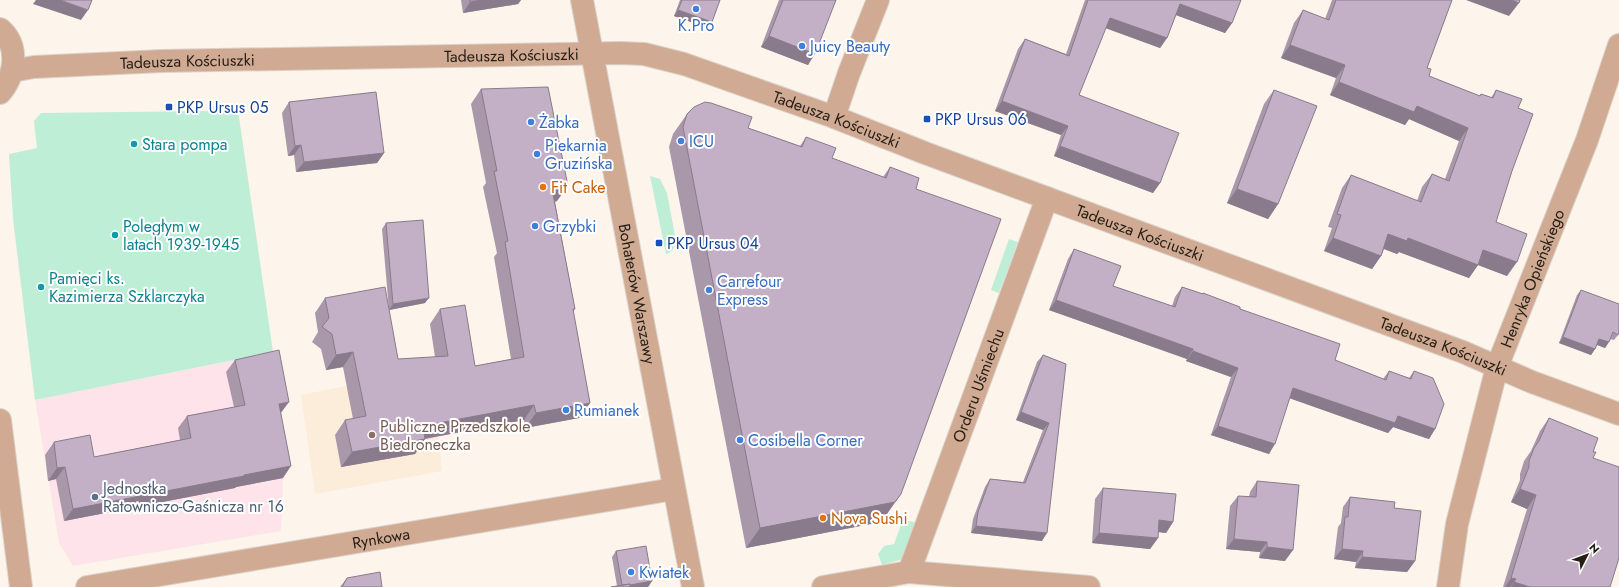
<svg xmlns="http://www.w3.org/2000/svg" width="1619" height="587" viewBox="0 0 1619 587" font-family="Jost,sans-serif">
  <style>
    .commercial { fill: #fee4ea }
    .built { fill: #fcecda }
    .green { fill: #bfeed7 }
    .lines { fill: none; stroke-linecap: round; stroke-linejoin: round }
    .minor-casing { stroke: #dad2c9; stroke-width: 24 }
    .minor { stroke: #d0aa93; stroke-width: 22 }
    .wall { fill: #a997aa }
    .shaded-wall { fill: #897b8b }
    .building { fill: #c4b0c6; stroke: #897b8b }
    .shop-dot { fill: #3f7fe0; stroke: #fff; stroke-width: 1.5 }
    .transit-dot { fill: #1a4fb4; stroke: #fff; stroke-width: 1.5 }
    .culture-dot { fill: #0f9aa8; stroke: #fff; stroke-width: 1.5 }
    .food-dot { fill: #e8710a; stroke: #fff; stroke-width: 1.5 }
    .education-dot { fill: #8d6e63; stroke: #fff; stroke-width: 1.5 }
    .service-dot { fill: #5c6f8a; stroke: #fff; stroke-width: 1.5 }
    .labels { text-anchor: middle; stroke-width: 4; stroke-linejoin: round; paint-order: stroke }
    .shop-label { font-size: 16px; fill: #366cbe; stroke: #fff; text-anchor: start }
    .street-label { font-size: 16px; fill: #251e15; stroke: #fff }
    .transit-label { font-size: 16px; fill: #164399; stroke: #fff; text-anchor: start }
    .culture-label { font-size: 16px; fill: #0d838f; stroke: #fff; text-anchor: start }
    .food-label { font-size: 16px; fill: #c56008; stroke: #fff; text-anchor: start }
    .education-label { font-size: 16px; fill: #785e54; stroke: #fff; text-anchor: start }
    .service-label { font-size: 16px; fill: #4e5e75; stroke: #fff; text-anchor: start }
  </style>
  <rect width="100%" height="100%" fill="#fdf4eb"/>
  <!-- commercial -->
  <path class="commercial" d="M273,352L283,478L281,531L73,566L59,543L35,400Z"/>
  <!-- built -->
  <path class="built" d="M416,372L434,399L442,471L315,494L301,395Z"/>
  <!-- green -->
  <path class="green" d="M237,103L273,352L35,400L13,219L9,154L37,148L34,121L41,113L208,111L210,108Z
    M650,176L660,179L667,193L676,241C674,248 673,252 666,254Z
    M1009,239L1018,242L999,293L991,290Z
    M903,519L916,523L903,559L882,565L878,554L884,546L894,544Z"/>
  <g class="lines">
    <defs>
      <g id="minor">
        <path id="s1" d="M582,0L693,587"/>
        <path d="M0,29C20,46 15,76 0,93"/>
        <path id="s2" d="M12,71L34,67L162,61L620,53L644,54L684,64L834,117L925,153L1463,352L1532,382L1619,414"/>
        <path d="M834,117L849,73L878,0"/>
        <path d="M0,420L21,587"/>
        <path id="s3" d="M909,572L1047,198"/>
        <path id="s4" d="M87,587L674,489"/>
        <path d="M823,587L909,572L1089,587"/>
        <path id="s5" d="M1448,587L1457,524L1497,367L1587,140L1619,45"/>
      </g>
    </defs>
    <!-- minor casing -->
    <use href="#minor" class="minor-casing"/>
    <!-- minor -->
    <use href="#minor" class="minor"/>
  </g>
  <!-- wall -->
  <path class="wall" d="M461,0H521L518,4L463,13Z
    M680,0H720L708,28L674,16Z
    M779,0H836L808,65L761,47Z
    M1085,0H1241L1232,23L1225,33L1176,15L1167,38L1160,48L1105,28L1079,95L1160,183L1153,193L1054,156L1061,135L995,111L1018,49L1025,39L1066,54Z
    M1332,0H1452L1427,68L1429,76L1479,96L1481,94L1491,98L1496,90L1518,108L1512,171L1496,222L1507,276L1478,265L1469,278L1399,252L1397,254L1384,249L1381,256L1372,269L1324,251L1332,228L1328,227L1342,188L1351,175L1417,201L1422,187L1432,174L1445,179L1459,141L1409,119L1405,125L1330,95L1336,78L1281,58L1294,23L1303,10L1325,19Z
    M481,89L557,201L555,202L575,309L573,312L590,403L579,418L525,428L524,420L425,439L415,454L341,467L335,435L345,420L353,419L343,367L326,370L321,349L312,342L318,332L315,313L325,298L398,359L435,357L430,324L440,309L475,366L511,359L494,257L497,253L483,187L486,183L471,104Z
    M1274,90L1278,204L1268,219L1227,203L1264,104Z
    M289,102L384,153L377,163L296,172L294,155L288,156L282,113Z
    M687,114L748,128L800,146L806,137L832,158L883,177L890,167L916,189L887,514L881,522L746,548L669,147L673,134Z
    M386,223L425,303L389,310L382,229Z
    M1074,249L1113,286L1172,306L1175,297L1182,287L1203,294V293L1240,309L1335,360L1383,379L1389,371L1409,378L1414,371L1435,429L1429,439L1393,427L1388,433L1290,398L1269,454L1211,435L1231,377L1186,361L1187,359L1049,310L1068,259Z
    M1581,290L1618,335L1614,340L1610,339L1605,348L1597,345L1595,349L1591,355L1559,343L1577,295Z
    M1043,355L1066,364L1042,541L971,533L973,519L985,487L990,479L1023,482L1043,430L1016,420L1037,362Z
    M235,360L281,413L283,478L236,487L235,488L64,521L56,479L48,481L45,455L54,442L94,457L180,440L178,428L187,416L234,407L226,372Z
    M1549,418L1593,452L1610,587H1503L1527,509L1511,502L1520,480V474L1524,461L1531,451L1540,431Z
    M1257,481L1285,561L1259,558L1260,552L1226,549L1230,506L1238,496L1249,497L1250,492Z
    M1103,488L1173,522L1166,533L1158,532V538L1150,549L1092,543L1095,499Z
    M1350,497L1394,508L1415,561L1407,572L1355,568L1356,562L1334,559L1338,527L1341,523L1343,507Z
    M616,551L652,581L648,587H611L617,586L612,557Z
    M347,578L382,587H340Z"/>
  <!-- shaded-wall -->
  <path class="shaded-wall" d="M36,0H60L88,10L81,20L33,4Z
    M482,0H521L518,4L463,13L470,2Z
    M1466,0H1511L1519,3L1509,16Z
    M1180,4L1232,23L1225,33L1173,14Z
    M678,10L712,22L708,28L674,16Z
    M1110,18L1167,38L1160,48L1103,27Z
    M769,36L815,54L808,65L761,47Z
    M1290,45L1345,65L1336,78L1281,58Z
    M1339,82L1417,106L1468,128L1459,141L1409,119L1405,125L1330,95Z
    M1002,101L1068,126L1061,135L995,111Z
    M301,145L294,155L288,156L295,146Z
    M1060,146L1160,183L1153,193L1054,156Z
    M384,153L377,163L296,172L304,162Z
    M568,186L557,201L542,204L552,189Z
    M1237,189L1278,204L1268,219L1227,203Z
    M1388,234L1408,238L1483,250L1517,262L1507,276L1478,265L1469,278L1399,252L1397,254L1379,247Z
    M1333,238L1381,256L1372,269L1324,251Z
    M429,298L425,303L389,310L393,304Z
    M1056,300L1193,349L1187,359L1049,310Z
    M1563,337L1595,349L1591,355L1559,343Z
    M1599,339L1609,342L1605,348L1595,344Z
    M1193,351L1238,368L1231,377L1186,361Z
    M353,352L343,367L326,370L336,355Z
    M1293,388L1398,416L1435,429L1429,439L1393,427L1388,433L1286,397Z
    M289,402L280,414L279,404Z
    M590,403L579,418L525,428L536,413Z
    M534,405L524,420L412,441L423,426Z
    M1021,412L1049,423L1043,430L1016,420Z
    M1218,426L1275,444L1269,454L1211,435Z
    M425,439L415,454L341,467L352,452Z
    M291,466L283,478L236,487L235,488L64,521L73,509L244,475Z
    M65,467L56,479L48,481L57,468Z
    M1520,489L1536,495L1527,509L1511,502Z
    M901,494L887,514L881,522L746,548L760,528Z
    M1159,520L1173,522L1166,533L1151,531Z
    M976,526L1047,533L1042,541L971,533Z
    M1099,533L1158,538L1150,549L1092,543Z
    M1234,539L1267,542L1260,552L1226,549Z
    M1267,547L1293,550L1285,561L1259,558Z
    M1342,549L1363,551L1356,562L1334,559Z
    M1362,557L1415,561L1407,572L1355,568Z
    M1511,578L1516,579L1510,587H1505Z
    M652,581L648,587H622Z
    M1514,582L1530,587H1511Z"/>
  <!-- building -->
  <path class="building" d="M60,0H92L88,10Z
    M470,0H482L470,2Z
    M682,0H720L712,22L678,10Z
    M783,0H836L815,54L769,36Z
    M1088,0H1241L1232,23L1180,4L1167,38L1110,18L1079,95L1179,133L1160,183L1060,146L1068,126L1002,101L1025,39L1069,56Z
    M1336,0H1452L1427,68L1431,69L1429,76L1480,96L1481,94L1493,98L1496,90L1522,99L1518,108L1533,114L1512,171L1496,222L1527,234L1517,262L1483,250L1478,265L1408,238L1407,241L1388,234L1381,256L1333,238L1341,215L1337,214L1351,175L1421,202L1432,174L1449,181L1468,128L1417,106L1414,112L1339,82L1345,65L1290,45L1303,10L1329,20Z
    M1511,0H1520L1519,3Z
    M548,87L568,186L552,189L575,309H573L590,403L536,413L534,405L423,426L425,439L352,452L345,420L366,416L353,352L336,355L332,334L322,327L329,318L325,298L385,287L398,359L448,356L440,309L465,305L475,366L524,357L505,242L508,241L494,171H497L481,89Z
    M1274,90L1317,106L1278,204L1237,189Z
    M376,92L384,153L304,162L301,145L295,146L289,102Z
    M705,102L711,103L752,117L748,128L802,147L806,137L836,148L832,158L886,178L890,167L919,178L916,189L1001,219L901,494L895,502L760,528L683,127L687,114L694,107Z
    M423,220L429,298L393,304L386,223Z
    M1074,249L1121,266L1113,286L1175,307L1182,287L1203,294V293L1240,307V309L1340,344L1335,360L1386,380L1389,371L1411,379L1414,371L1433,378L1444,404L1435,429L1398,416L1395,423L1293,388L1275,444L1218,426L1238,368L1193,351V349L1056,300Z
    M1581,290L1619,304V332L1618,335L1613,332L1609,342L1599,339L1595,349L1563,337Z
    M279,350L289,402L279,404L291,466L244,475V476L73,509L65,467L57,468L54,442L90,435L94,457L191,438L187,416L245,405L235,360Z
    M1043,355L1066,364L1047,533L976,526L978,512L990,479L1025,483L1049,423L1021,412Z
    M1549,418L1598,438L1593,452H1596L1593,458L1619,467V558L1610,587H1530L1514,582L1516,579L1511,578L1536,495L1520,489L1529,467V461L1534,448L1539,441Z
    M1257,481L1299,485L1293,550L1267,547V542L1234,539L1238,496L1256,497Z
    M1103,488L1176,494L1173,522L1159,520L1158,538L1099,533Z
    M1350,497L1395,502L1394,508L1421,511L1415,561L1362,557L1363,551L1342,549L1345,517H1348Z
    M646,546L652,581L630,585V584L622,585L616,551Z
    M380,572L382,587H342L347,578Z
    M630,584V587H611Z"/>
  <!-- markers -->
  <g class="shop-dot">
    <circle cx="696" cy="9" r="4"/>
    <circle cx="802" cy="46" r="4"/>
    <circle cx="531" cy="122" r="4"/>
    <circle cx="681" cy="141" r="4"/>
    <circle cx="537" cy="154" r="4"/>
    <circle cx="535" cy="226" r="4"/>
    <circle cx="709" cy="290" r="4"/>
    <circle cx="566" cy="410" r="4"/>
    <circle cx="740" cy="440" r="4"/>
    <circle cx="631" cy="572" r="4"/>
  </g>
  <g class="transit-dot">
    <rect x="165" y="103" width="8" height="8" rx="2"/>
    <rect x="923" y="115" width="8" height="8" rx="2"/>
    <rect x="655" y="239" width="8" height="8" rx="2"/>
  </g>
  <g class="culture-dot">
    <circle cx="134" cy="144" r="4"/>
    <circle cx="115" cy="235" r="4"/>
    <circle cx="41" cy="287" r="4"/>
  </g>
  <g class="food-dot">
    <circle cx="543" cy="187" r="4"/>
    <circle cx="823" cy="518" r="4"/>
  </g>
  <circle class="education-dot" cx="372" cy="435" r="4"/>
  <circle class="service-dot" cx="95" cy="497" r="4"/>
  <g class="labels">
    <!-- shop labels -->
    <g class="shop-label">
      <text x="696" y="31" text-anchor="middle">K.Pro</text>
      <text x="810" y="52">Juicy Beauty</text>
      <text x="539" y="128">Żabka</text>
      <text x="689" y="147">ICU</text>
      <text x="545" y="151">Piekarnia<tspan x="545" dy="18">Gruzińska</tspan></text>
      <text x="543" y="232">Grzybki</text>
      <text x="717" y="287">Carrefour<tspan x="717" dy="18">Express</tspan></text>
      <text x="574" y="416">Rumianek</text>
      <text x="748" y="446">Cosibella Corner</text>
      <text x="639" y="578">Kwiatek</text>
    </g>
    <!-- street labels -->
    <g class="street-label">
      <text dy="6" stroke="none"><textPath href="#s2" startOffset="500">Tadeusza Kościuszki</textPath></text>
      <text dy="6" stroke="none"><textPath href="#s2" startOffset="176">Tadeusza Kościuszki</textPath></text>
      <text dy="6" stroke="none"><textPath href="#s2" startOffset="836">Tadeusza Kościuszki</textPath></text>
      <text dy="6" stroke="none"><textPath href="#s2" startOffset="1160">Tadeusza Kościuszki</textPath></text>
      <text dy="6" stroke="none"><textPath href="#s5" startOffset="321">Henryka Opieńskiego</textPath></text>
      <text dy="6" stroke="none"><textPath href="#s1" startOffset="299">Bohaterów Warszawy</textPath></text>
      <text dy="6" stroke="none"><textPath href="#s2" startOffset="1484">Tadeusza Kościuszki</textPath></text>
      <text dy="6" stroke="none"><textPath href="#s3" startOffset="199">Orderu Uśmiechu</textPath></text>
      <text dy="6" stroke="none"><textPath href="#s4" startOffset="298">Rynkowa</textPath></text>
    </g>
    <!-- transit labels -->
    <g class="transit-label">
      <text x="177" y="113">PKP Ursus 05</text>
      <text x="935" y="125">PKP Ursus 06</text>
      <text x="667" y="249">PKP Ursus 04</text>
    </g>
    <!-- culture labels -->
    <g class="culture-label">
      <text x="142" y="150">Stara pompa</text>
      <text x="123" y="232">Poległym w<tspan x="123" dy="18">latach 1939-1945</tspan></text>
      <text x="49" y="284">Pamięci ks.<tspan x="49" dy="18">Kazimierza Szklarczyka</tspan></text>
    </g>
    <!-- food labels -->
    <g class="food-label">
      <text x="551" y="193">Fit Cake</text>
      <text x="831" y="524">Nova Sushi</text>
    </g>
    <!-- education labels -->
    <g class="education-label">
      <text x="380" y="432">Publiczne Przedszkole<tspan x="380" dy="18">Biedroneczka</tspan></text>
    </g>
    <!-- service labels -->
    <g class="service-label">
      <text x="103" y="494">Jednostka<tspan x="103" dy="18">Ratowniczo-Gaśnicza nr 16</tspan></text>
    </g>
  </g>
  <!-- north arrow -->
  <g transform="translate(1587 555) rotate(48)" stroke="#ffffff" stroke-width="3" paint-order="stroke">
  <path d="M0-3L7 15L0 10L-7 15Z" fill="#251e15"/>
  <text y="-6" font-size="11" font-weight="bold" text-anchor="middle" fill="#251e15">N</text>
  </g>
</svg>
